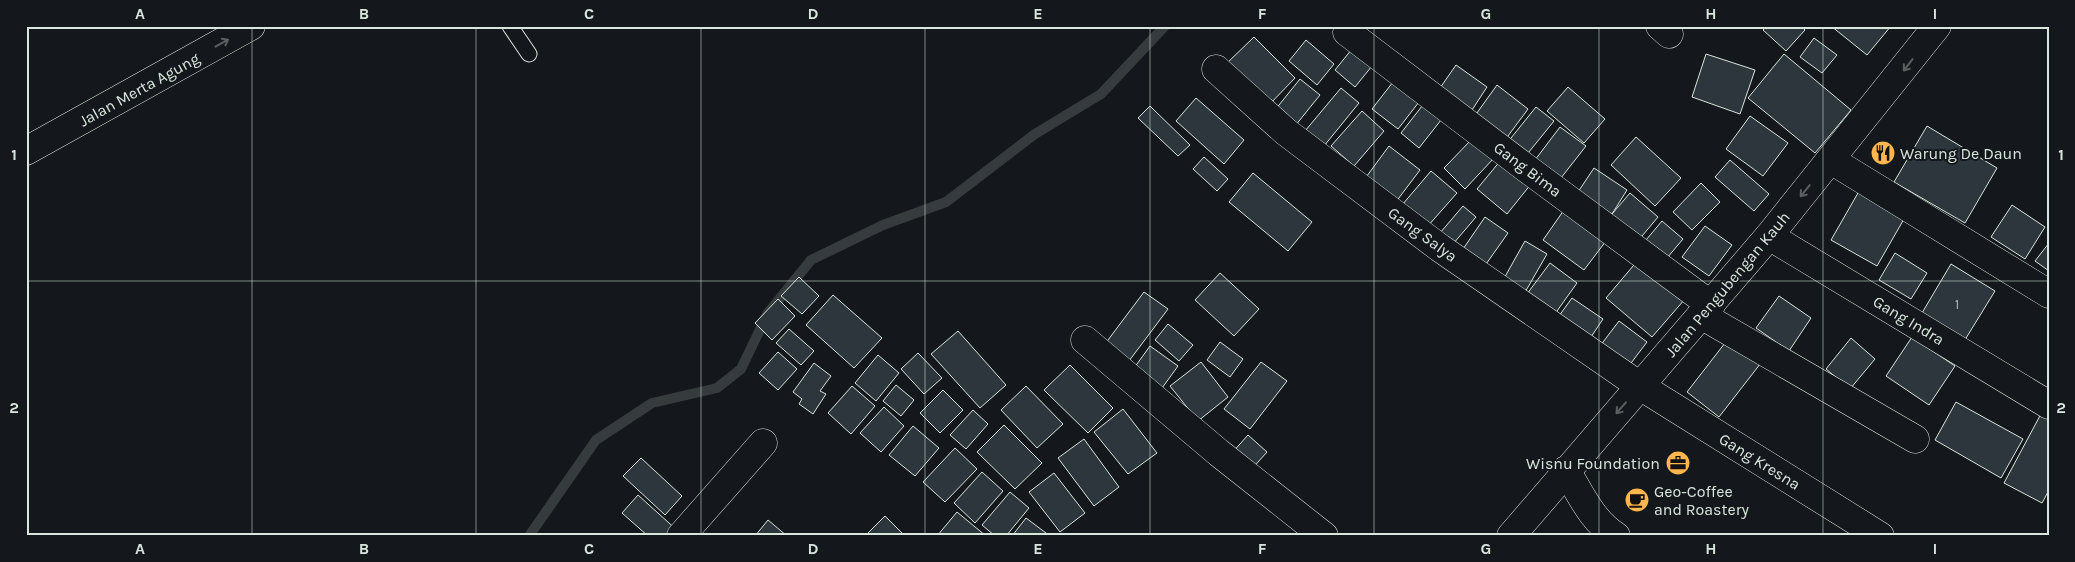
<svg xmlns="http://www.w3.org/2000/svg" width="2075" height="562" viewBox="0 0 2075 562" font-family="Karla,sans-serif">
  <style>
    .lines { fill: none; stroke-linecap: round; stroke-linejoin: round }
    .stream { stroke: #363b3e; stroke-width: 10 }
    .building { fill: #2c363c; stroke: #d8e6dc }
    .lane-casing { stroke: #d8e6dc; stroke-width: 17 }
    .street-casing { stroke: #d8e6dc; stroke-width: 29 }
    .secondary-casing { stroke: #d8e6dc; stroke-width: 29 }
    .lane { stroke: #14181c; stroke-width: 15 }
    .street { stroke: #14181c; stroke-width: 28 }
    .secondary { stroke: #14181c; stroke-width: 28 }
    .oneway { stroke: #59605f }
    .grid { fill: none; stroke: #d8e6dc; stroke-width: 1; stroke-opacity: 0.55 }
    .labels { text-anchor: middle; stroke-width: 4; stroke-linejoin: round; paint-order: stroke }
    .number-label { font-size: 14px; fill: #adbab4 }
    .street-label { font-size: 16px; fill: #d8e6dc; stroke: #14181c }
    .poi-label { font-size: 16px; fill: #d8e6dc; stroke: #14181c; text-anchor: start }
    .neatline { fill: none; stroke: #d8e6dc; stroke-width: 2 }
    .grid-label { font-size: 16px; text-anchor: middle; font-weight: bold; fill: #d8e6dc }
  </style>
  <rect width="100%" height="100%" fill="#14181c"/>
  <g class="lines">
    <!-- stream -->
    <path class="stream" d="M529,536L596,440L652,403L717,388L741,369L768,313L811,260L883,225L946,202L1035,134L1101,94L1165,26"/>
  </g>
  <!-- building -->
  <path class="building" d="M1767,26H1801L1805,30L1786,51L1763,30Z
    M1831,26H1891L1867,55Z
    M1254,37L1295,78L1267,107L1225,65Z
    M1814,38L1837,55L1822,73L1800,57Z
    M1306,40L1334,64L1317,85L1289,61Z
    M1352,49L1372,66L1355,87L1335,70Z
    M1706,54L1755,70L1740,114L1692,97Z
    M1784,54L1851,110L1815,153L1748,98Z
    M1456,65L1487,87L1472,110L1440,88Z
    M1300,79L1320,95L1295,126L1275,110Z
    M1393,82L1419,102L1398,129L1372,109Z
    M1497,85L1528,109L1505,140L1474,117Z
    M1568,87L1605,119L1584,143L1547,111Z
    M1341,88L1359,103L1324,146L1305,131Z
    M1196,98L1244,140L1224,164L1176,121Z
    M1426,101L1445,115L1419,148L1401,133Z
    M1150,106L1190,145L1178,156L1138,118Z
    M1536,107L1554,121L1524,158L1507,143Z
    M1362,111L1384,131L1354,166L1331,146Z
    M1750,116L1788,143L1763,176L1726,149Z
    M1927,126L1997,168L1965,223L1894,182Z
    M1560,127L1586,146L1557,183L1532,164Z
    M1636,137L1681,178L1655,206L1611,165Z
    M1473,138L1494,158L1465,189L1444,168Z
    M1389,146L1420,170L1392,207L1361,184Z
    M1204,157L1228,179L1217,191L1193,169Z
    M1501,160L1531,184L1507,214L1477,189Z
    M1730,160L1769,194L1754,211L1715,177Z
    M1594,168L1627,190L1612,214L1576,195Z
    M1431,171L1457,193L1427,227L1402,205Z
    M1253,173L1312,222L1288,251L1229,202Z
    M1701,183L1720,202L1692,230L1673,212Z
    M1862,186L1908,212L1877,266L1831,240Z
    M1630,193L1658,217L1637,242L1612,214Z
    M2012,205L2045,227L2025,259L1991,237Z
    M1463,206L1476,217L1453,244L1440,233Z
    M1564,210L1606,241L1584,270L1543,240Z
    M1485,217L1508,233L1484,267L1461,252Z
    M1662,221L1683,239L1667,258L1646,240Z
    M1705,226L1732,245L1709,276L1682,257Z
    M1525,241L1547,254L1524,294L1502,282Z
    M2049,243V271L2035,261Z
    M1895,253L1927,273L1911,299L1879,280Z
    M1639,259L1685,299L1652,337L1606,298Z
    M1550,263L1577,283L1552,318L1524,298Z
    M1951,264L1995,291L1963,343L1919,318Z
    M1220,273L1259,309L1234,336L1195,300Z
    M799,277L819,296L802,314L781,296Z
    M1144,292L1168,309L1129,361L1105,344Z
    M833,295L882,338L854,368L806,325Z
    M1779,296L1811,318L1789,351L1756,328Z
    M1572,298L1603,319L1587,343L1556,320Z
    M778,299L795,316L772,340L755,323Z
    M1619,321L1647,342L1625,371L1597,350Z
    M1168,324L1193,345L1179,361L1155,340Z
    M789,329L814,351L801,365L776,343Z
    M958,331L1006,385L980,408L931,354Z
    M1732,334L1764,359L1719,417L1687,392Z
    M1912,337L1955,366L1929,405L1886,376Z
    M1851,338L1875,359L1850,389L1826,369Z
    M1220,342L1243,359L1230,377L1207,360Z
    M1150,346L1178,366L1157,395L1129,375Z
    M778,352L797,369L778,390L759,373Z
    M918,353L942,378L924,394L901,369Z
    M878,355L899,373L876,401L855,383Z
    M1201,362L1228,397L1198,421L1170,386Z
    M1261,362L1287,381L1250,429L1224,409Z
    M814,363L831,376L820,391L826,394L813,414L799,404L802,399L793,392Z
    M1070,365L1113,408L1088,433L1044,390Z
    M896,385L914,400L901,416L883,401Z
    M852,386L875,406L851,434L828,413Z
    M1026,386L1063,424L1037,448L1001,410Z
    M943,390L963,410L940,433L920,413Z
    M1956,402L2023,439L2001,478L1935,440Z
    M884,407L904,426L881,452L860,433Z
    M1123,409L1157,453L1128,474L1094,432Z
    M973,410L988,424L966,449L950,435Z
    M2042,412L2049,415V490L2042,503L2004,483Z
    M1004,425L1042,463L1015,489L977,452Z
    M913,426L939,448L915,476L889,455Z
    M1248,435L1267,452L1250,471L1231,454Z
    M1084,439L1119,487L1094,506L1058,458Z
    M955,448L977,469L945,502L923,482Z
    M641,458L682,496L665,515L623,476Z
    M982,472L1003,491L975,523L954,503Z
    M1054,473L1085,513L1060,532L1029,492Z
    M1010,492L1029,508L1006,536H995L982,525Z
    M638,495L679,532L676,536H648L622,513Z
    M957,512L986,536H937Z
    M885,516L905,536H865Z
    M1026,518L1050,536H1012Z
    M768,520L787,536H755Z"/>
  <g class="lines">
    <defs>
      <path id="lane" d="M510,26L529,54"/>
      <path id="street" d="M1660,26L1669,34
        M1347,32L1526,168L1711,305
        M1216,69L1286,132L1440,248L1640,386L1880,536
        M1831,160L2049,294
        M1769,236L2049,405
        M1701,315L1915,439
        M1085,340L1219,453L1324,536
        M1566,470C1580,493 1592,521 1616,536
        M681,536L763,443"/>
      <path id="secondary" d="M26,151L251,26
        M1511,536L1769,236L1937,26"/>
    </defs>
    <!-- lane casing -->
    <use href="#lane" class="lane-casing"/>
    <!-- street casing -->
    <use href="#street" class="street-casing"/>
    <!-- secondary casing -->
    <use href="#secondary" class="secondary-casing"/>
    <!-- lane -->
    <use href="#lane" class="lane"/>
    <!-- street -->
    <use href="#street" class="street"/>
    <!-- secondary -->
    <use href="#secondary" class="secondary"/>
  </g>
  <!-- one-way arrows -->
  <defs><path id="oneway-shaft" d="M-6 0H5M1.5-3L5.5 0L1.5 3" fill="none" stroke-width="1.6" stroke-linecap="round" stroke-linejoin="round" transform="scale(1.25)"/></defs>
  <g class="oneway">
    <use href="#oneway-shaft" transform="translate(222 43) rotate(-29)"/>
    <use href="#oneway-shaft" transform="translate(1908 65) rotate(128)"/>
    <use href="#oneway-shaft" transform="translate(1805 191) rotate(129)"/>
    <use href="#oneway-shaft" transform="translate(1621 408) rotate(131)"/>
  </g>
  <!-- grid -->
  <path class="grid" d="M252,26V536M476,26V536M701,26V536M925,26V536M1150,26V536M1374,26V536M1599,26V536M1823,26V536M26,281H2049"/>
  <!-- icons -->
  <defs>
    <symbol id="restaurant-disc" viewBox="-11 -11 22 22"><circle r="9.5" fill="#ffb74d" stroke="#14181c"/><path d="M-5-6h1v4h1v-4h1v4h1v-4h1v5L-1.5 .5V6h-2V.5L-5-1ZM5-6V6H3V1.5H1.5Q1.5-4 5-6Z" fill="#111"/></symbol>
    <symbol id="office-disc" viewBox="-11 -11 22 22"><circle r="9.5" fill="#ffb74d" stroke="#14181c"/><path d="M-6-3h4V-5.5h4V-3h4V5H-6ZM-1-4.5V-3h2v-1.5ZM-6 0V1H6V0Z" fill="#111"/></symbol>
    <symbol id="cafe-disc" viewBox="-11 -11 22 22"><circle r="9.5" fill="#ffb74d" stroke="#14181c"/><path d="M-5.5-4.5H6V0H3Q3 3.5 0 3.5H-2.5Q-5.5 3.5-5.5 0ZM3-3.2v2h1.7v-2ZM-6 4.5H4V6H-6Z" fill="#111"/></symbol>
  </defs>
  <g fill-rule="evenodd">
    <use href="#restaurant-disc" x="1869" y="139" width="28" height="28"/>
    <use href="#office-disc" x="1664" y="449" width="28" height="28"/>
    <use href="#cafe-disc" x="1623" y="486" width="28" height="28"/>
  </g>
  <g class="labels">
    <!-- number labels -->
    <g class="number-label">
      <text x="1957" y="309">1</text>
    </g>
    <!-- street labels -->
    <g class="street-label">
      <text transform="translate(139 89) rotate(-29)" y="6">Jalan Merta Agung</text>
      <text transform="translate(1528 169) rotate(37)" y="6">Gang Bima</text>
      <text transform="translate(1423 234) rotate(36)" y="6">Gang Salya</text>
      <text transform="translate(1727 284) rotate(-50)" y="6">Jalan Pengubengan Kauh</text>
      <text transform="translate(1909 320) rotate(31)" y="6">Gang Indra</text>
      <text transform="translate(1760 461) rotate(32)" y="6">Gang Kresna</text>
    </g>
    <!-- poi labels -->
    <g class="poi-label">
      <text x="1900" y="159">Warung De Daun</text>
      <text x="1660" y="469" text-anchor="end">Wisnu Foundation</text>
      <text x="1654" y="497">Geo-Coffee<tspan x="1654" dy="18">and Roastery</tspan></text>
    </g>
  </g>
  <!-- border -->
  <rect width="2075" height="562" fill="none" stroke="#14181c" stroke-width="55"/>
  <rect x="28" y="28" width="2020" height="506" class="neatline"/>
  <g class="grid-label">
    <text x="140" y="19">A</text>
    <text x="364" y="19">B</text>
    <text x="589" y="19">C</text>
    <text x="813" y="19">D</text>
    <text x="1038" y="19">E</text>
    <text x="1262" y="19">F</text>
    <text x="1486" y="19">G</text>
    <text x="1711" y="19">H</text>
    <text x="1935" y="19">I</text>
    <text x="14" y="160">1</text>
    <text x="2061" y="160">1</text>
    <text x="14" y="413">2</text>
    <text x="2061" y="413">2</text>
    <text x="140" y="554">A</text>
    <text x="364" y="554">B</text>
    <text x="589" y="554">C</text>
    <text x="813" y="554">D</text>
    <text x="1038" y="554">E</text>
    <text x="1262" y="554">F</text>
    <text x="1486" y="554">G</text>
    <text x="1711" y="554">H</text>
    <text x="1935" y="554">I</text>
  </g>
</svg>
